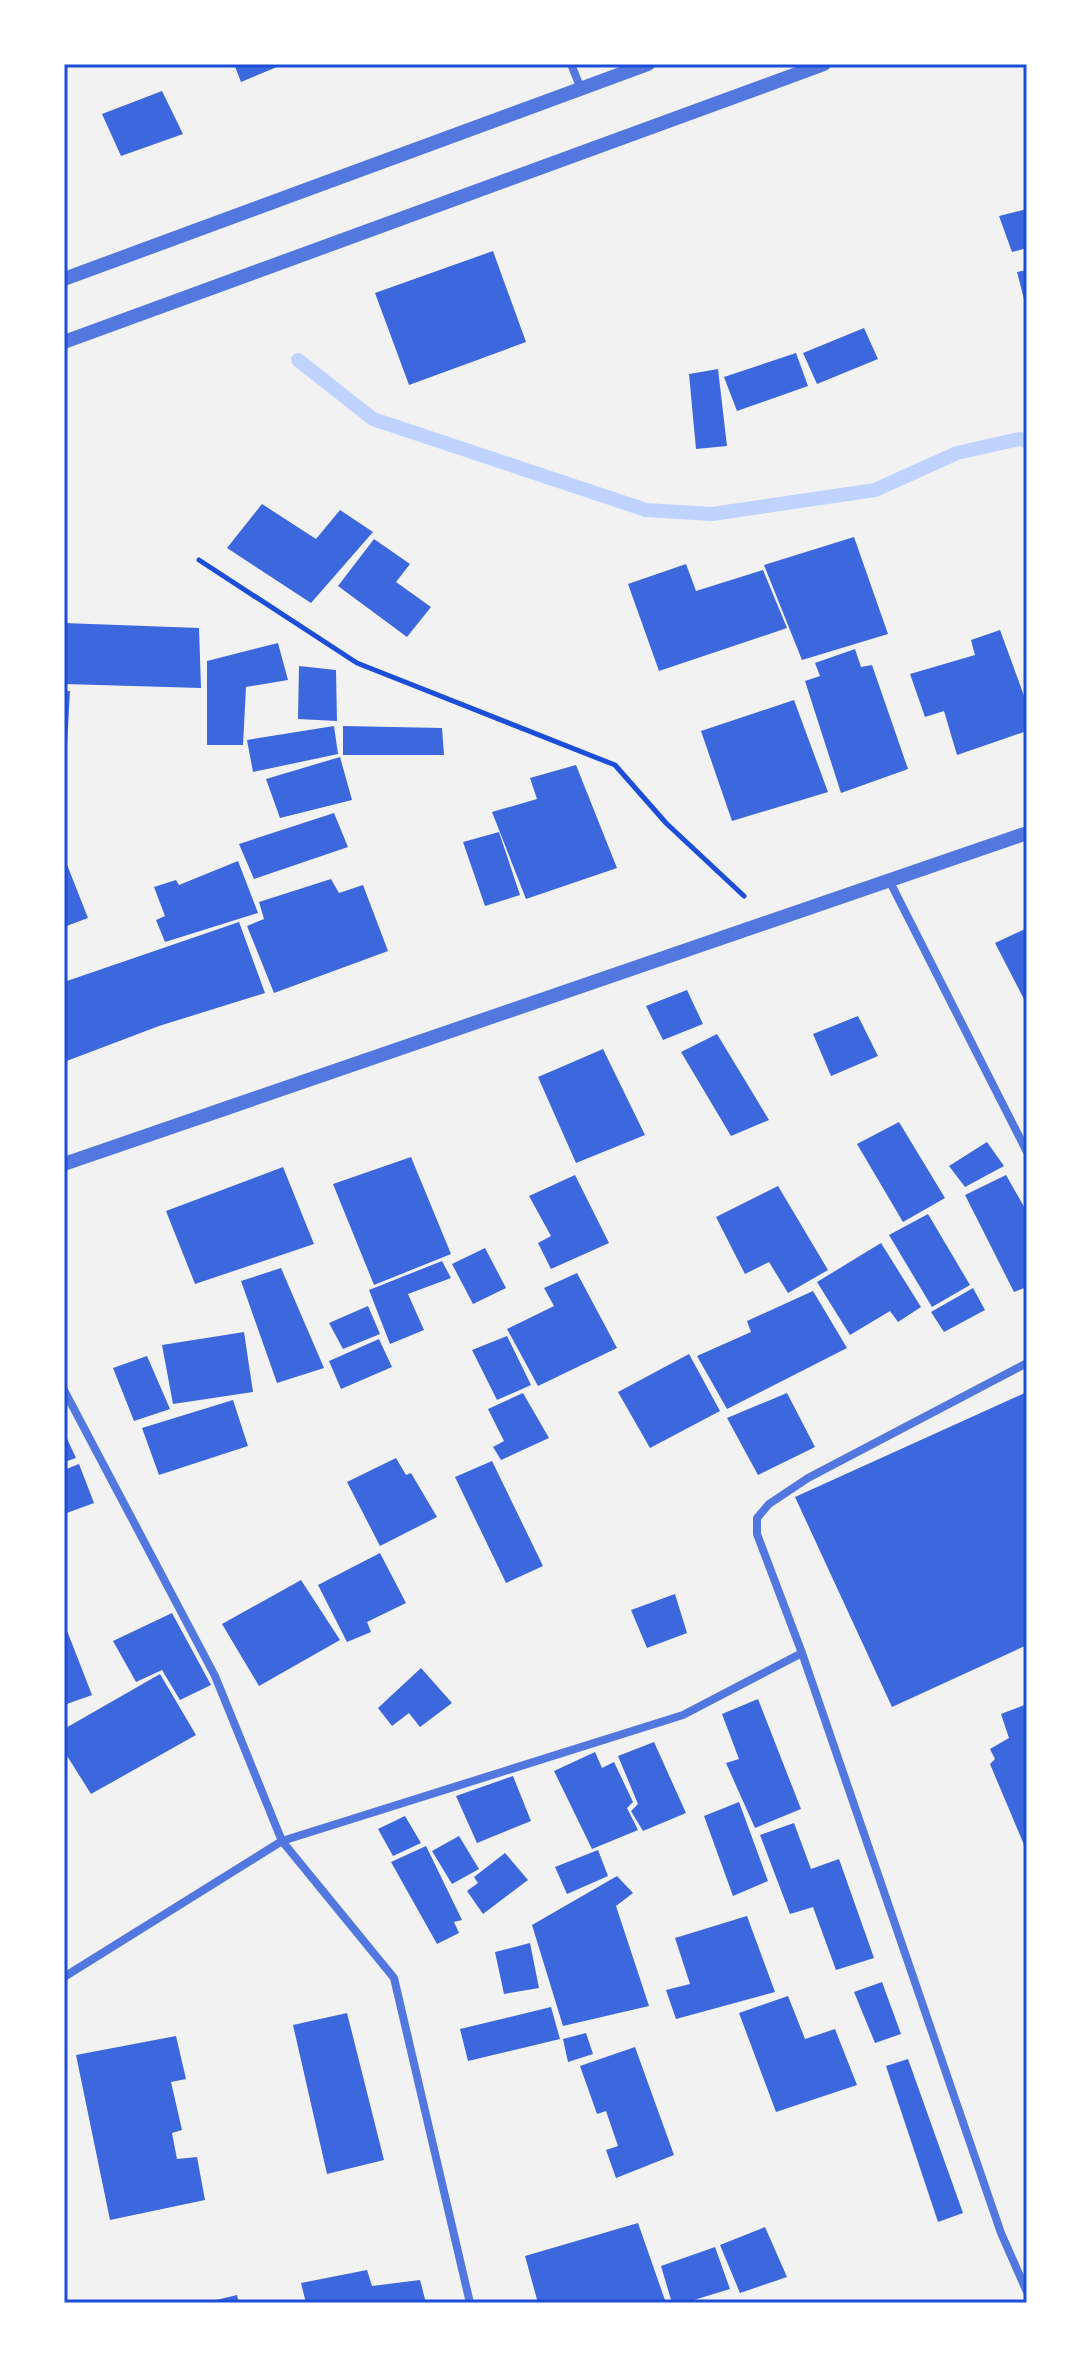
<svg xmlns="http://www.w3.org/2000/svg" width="1091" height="2367" viewBox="0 0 1091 2367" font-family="Karla,sans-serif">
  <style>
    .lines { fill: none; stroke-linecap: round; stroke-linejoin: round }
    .stream { stroke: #bfd3fe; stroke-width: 14 }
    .building { fill: #3d67dc }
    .path { stroke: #1d4ed8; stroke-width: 5 }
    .minor { stroke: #5277de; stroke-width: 8 }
    .tertiary { stroke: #5277de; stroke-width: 14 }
    .neatline { fill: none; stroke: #1d4ed8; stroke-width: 3 }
  </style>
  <rect width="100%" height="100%" fill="#f2f2f2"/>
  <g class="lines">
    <!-- stream -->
    <path class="stream" d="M298,360L373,419L646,510L712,514L875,490L957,453L1019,439L1027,441"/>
  </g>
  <!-- building -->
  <path class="building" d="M234,64H284L241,82Z
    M162,91L183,134L121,156L102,114Z
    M1027,209V248L1012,252L999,216Z
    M493,251L526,342L409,385L375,293Z
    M1027,270V307H1026L1017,272Z
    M864,328L878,359L817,384L803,353Z
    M796,353L808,386L737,411L724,377Z
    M718,369L727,446L696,449L689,374Z
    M262,504L316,539L340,510L373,532L311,603L227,548Z
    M854,537L888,634L802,660L764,565Z
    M374,539L410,564L396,582L431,607L407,637L338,586Z
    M686,564L696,591L763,570L787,628L659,671L628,584Z
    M64,623L199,628L201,688L64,684Z
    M1000,630L1027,704V731L957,755L944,711L925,717L910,674L975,655L971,640Z
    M278,643L288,680L246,687L243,745H207V661Z
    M855,649L861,667L872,665L908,769L841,793L805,681L820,676L815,663Z
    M299,666L336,670L337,721L298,719Z
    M64,691H70L67,746L64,745Z
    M794,700L828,792L732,821L701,731Z
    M334,726L338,754L253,772L247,740Z
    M343,726L442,728L444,755H343Z
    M340,757L352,800L280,818L266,779Z
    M576,765L617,868L526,899L492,812L537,799L530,778Z
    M334,813L348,847L254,879L239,844Z
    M499,832L520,895L485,906L463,842Z
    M64,857L88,918L64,927Z
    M238,861L258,913L165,942L156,920L165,916L154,887L176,880L179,885Z
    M331,879L339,893L363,885L388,951L274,993L247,926L264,919L259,902Z
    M239,922L265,993L159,1026L64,1062V982Z
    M1027,928V1005L995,943Z
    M687,990L703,1024L663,1040L646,1006Z
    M858,1016L878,1056L831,1076L813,1034Z
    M717,1034L769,1120L731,1136L681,1052Z
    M603,1049L645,1135L576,1163L538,1077Z
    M899,1122L945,1198L903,1222L857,1144Z
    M987,1142L1004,1166L965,1187L949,1166Z
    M411,1157L451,1254L374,1285L333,1184Z
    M283,1167L314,1244L195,1284L166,1211Z
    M575,1175L609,1243L551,1269L538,1243L551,1236L529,1196Z
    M1006,1175L1027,1212V1287L1014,1292L965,1195Z
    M778,1186L828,1270L788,1293L769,1262L745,1274L716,1217Z
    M928,1214L970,1285L932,1307L889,1235Z
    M881,1243L921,1307L898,1322L890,1311L850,1335L817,1282Z
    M485,1248L506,1288L473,1304L452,1264Z
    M442,1261L451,1278L408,1294L424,1330L390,1344L369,1290Z
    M281,1268L324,1368L277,1383L241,1281Z
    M577,1273L617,1348L538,1386L507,1329L554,1306L544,1288Z
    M973,1288L985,1310L944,1332L931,1312Z
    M813,1291L847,1348L727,1409L697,1356L751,1332L747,1321Z
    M368,1306L380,1334L343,1349L329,1323Z
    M244,1332L253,1392L173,1404L162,1345Z
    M507,1336L531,1385L497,1400L472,1350Z
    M379,1339L392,1367L341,1389L329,1361Z
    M689,1354L720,1411L650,1448L618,1392Z
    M147,1356L170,1409L134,1421L113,1368Z
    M1027,1392V1645L892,1707L795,1497Z
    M523,1393L549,1438L501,1460L493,1447L504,1441L488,1409Z
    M787,1393L815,1447L758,1475L727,1418Z
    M233,1400L248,1446L159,1475L142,1428Z
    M64,1432L76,1458L64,1462Z
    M396,1458L406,1475L411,1473L437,1517L380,1546L347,1482Z
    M492,1461L543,1566L506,1583L455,1477Z
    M79,1464L94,1503L64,1514V1470Z
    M380,1553L406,1603L367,1622L371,1632L347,1642L318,1585Z
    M301,1580L340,1640L259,1686L222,1624Z
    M675,1594L687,1633L647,1648L631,1610Z
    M172,1613L211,1685L180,1700L162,1670L136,1682L113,1641Z
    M64,1623L92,1695L64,1705Z
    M421,1668L452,1703L420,1727L409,1713L392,1726L378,1708Z
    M160,1674L196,1735L91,1794L64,1751V1729Z
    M758,1699L801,1809L755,1828L726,1763L739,1759L722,1714Z
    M1027,1704V1852L990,1764L995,1759L990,1749L1009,1738L1001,1714Z
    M654,1742L686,1813L643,1831L631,1811L638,1804L618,1756Z
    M595,1752L602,1768L614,1762L633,1802L627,1808L638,1830L592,1849L554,1771Z
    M513,1776L531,1821L477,1843L456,1796Z
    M739,1802L768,1881L733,1896L704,1816Z
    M405,1816L421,1843L393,1856L378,1829Z
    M794,1823L811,1869L839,1859L874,1958L836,1970L813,1907L790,1914L760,1835Z
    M459,1836L479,1869L452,1884L432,1851Z
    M426,1846L462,1920L454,1922L459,1933L437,1944L391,1862Z
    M598,1850L608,1876L567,1894L555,1867Z
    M505,1853L528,1880L483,1914L467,1891L478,1883L474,1877Z
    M617,1876L633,1893L616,1906L649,2006L563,2026L532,1925Z
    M747,1916L775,1992L676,2019L666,1990L690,1984L675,1938Z
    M530,1943L539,1988L504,1994L495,1952Z
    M882,1982L901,2034L875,2043L854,1992Z
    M788,1996L805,2039L835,2029L857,2085L776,2112L739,2013Z
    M551,2007L560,2039L468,2061L460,2029Z
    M347,2013L384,2160L327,2174L293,2025Z
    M586,2033L593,2054L568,2062L563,2039Z
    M176,2036L186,2079L171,2082L182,2130L172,2133L177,2159L197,2157L205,2200L110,2220L76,2055Z
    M635,2047L674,2155L616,2178L606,2150L618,2146L606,2111L597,2114L580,2066Z
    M908,2059L963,2213L938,2222L886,2066Z
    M638,2223L666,2303H538L525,2256Z
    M765,2227L787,2277L740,2293L720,2245Z
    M715,2247L730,2289L684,2303H672L661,2266Z
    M367,2270L372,2286L420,2280L426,2303H306L301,2283Z
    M237,2295L239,2303H208V2302Z"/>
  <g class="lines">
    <!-- path -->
    <path class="path" d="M199,560L357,663L615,765L666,823L744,896"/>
    <!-- minor -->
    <path class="minor" d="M571,64L581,89
      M889,880L1027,1152
      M1027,1363L808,1478L769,1504L757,1518V1534L802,1653L1001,2233L1027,2292
      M64,1390L215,1676L282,1841L394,1978L470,2303
      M64,1977L282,1841L683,1715L802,1653"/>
    <!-- tertiary -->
    <path class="tertiary" d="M64,279L648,64
      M64,342L824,64
      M64,1164L1027,833"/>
  </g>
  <!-- border -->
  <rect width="1091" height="2367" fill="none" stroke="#ffffff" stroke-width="132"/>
  <rect x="66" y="66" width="959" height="2235" class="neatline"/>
</svg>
